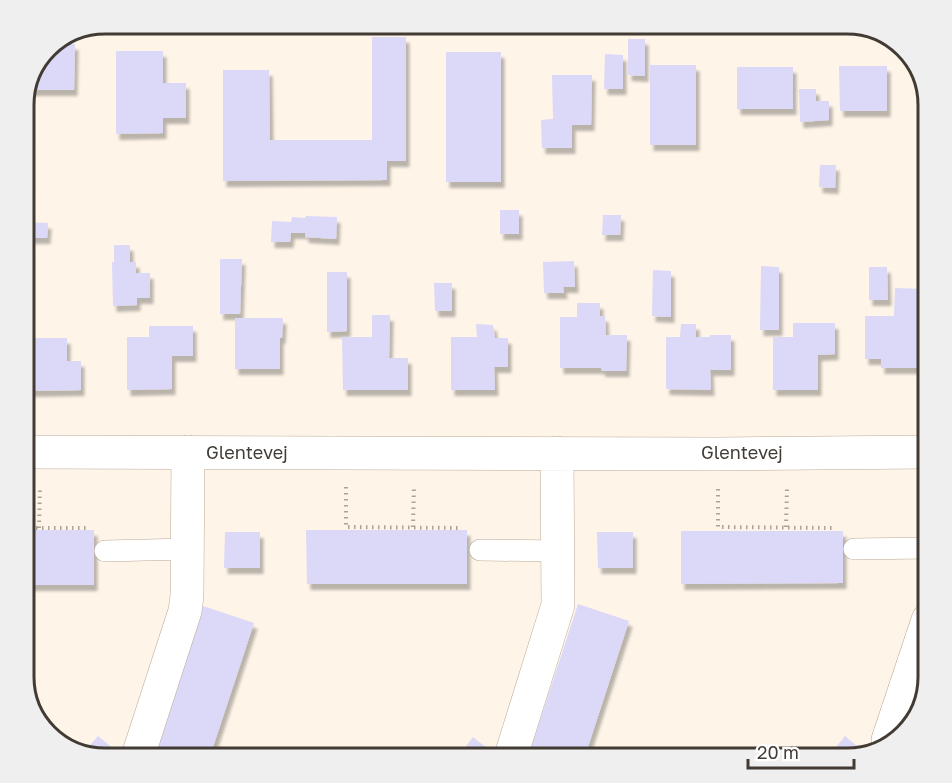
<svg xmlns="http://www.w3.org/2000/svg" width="952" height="783" viewBox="0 0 952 783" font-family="'Golos Text',sans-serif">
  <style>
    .building { fill: #dbd8f8; filter: url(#shadow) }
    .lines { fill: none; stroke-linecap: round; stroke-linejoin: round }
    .service-casing { stroke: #baaa97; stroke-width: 22 }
    .minor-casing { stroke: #baaa97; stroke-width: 34 }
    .path { stroke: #aba399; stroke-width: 4; stroke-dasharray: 1.5 4.5; stroke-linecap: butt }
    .service { stroke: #fff; stroke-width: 21 }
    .minor { stroke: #fff; stroke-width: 33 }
    .labels { text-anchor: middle; stroke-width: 6; stroke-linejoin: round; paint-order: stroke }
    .street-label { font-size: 18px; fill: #423b34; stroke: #fff }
    .rim { fill: none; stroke: #423b34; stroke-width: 3 }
  </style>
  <defs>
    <filter id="shadow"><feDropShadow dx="3.5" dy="6" stdDeviation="1.5" flood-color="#0004"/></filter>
  </defs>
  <rect width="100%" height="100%" fill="#fef4e8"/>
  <!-- building -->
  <path class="building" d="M372,37H406V161H387V180L223,181V70H269L270,140H372Z
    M628,39H645V76L628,75Z
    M53,44H75L74,90H29L52,45Z
    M116,51H163V83H186V118H163V133L116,134Z
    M446,52H501V182H446Z
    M605,54L623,55V89H604Z
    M650,65H696V145H650Z
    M839,66H887V111H840Z
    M737,67H793V109H737Z
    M552,75H592L591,125H572V148H542L541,120L553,119Z
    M799,89H816V101H829V120L800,122Z
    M820,165H836L835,188L819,187Z
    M500,210H519V234H500Z
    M603,215H621L620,235H602Z
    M306,216L337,217L336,239L305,237V233H291L290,242H271L272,221L291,222L292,217L305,218Z
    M24,222L48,223L47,238H24Z
    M114,245H130V262H136V273H150V298H137V305L113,306L112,262H114Z
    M220,259H242L240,314H220Z
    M574,261L575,287H563L564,293H544L543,262Z
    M761,266L779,267V330H760Z
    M869,267H887L888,300H869Z
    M653,270L671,271V317L652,316Z
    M327,272H347V331L327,332Z
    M434,283H452V311H435Z
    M895,288L925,289V316H928V353H926V368H881V359H865V316H894Z
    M577,303H600V316H605L606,335H627L626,371H602L601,368H560V317H577Z
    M372,315H390L389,358H408V390H343L342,337H372Z
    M235,318H283L282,338H280V369H235Z
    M793,323H835V354L818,355V390H773V337H793Z
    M476,324L493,325L495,338H508V367H494L495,390H451V337H477Z
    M681,324H696V337H710V335H731V370H710L711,390L666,389V337H680Z
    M149,326H193V356H172V389L127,390V337H149Z
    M24,338H67V361H81V390L24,391Z
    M24,530H94V585H24Z
    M306,530H467V584H307Z
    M681,531H843V583L681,584Z
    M225,532H260V568H224Z
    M597,532H633V568H598Z
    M578,604L629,621L584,759H533L528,757Z
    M203,606L254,623L209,759H153Z
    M98,736L116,751L109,759L89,753L86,750Z
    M845,736L863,751L846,759H840L832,752Z
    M473,737L492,752L485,759H471L462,752Z"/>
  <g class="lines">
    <defs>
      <path id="service" d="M854,549L928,548
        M480,550L558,551
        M105,551L188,549"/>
      <path id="minor" d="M24,452L718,454L928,452
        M888,740L928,620
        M137,759L185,611L187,596L188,452
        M510,759L558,605L557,453"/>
    </defs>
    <!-- service casing -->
    <use href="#service" class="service-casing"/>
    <!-- minor casing -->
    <use href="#minor" class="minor-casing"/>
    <!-- path -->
    <path class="path" d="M346,487V527L462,528
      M718,489V527L835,528
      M413,527L414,486
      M786,527L787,487
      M24,528H86
      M39,528L40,487"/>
    <!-- service -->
    <use href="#service" class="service"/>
    <!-- minor -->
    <use href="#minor" class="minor"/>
  </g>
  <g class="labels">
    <!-- street labels -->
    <g class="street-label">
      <text x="247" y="459">Glentevej</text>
      <text x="742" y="459">Glentevej</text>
    </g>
  </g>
  <!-- crop -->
  <path d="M0 0H952V783H0ZM105 34H847A71 71 0 0 1 918 105V677A71 71 0 0 1 847 748H105A71 71 0 0 1 34 677V105A71 71 0 0 1 105 34Z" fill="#f0efef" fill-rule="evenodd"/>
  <path class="rim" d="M105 34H847A71 71 0 0 1 918 105V677A71 71 0 0 1 847 748H105A71 71 0 0 1 34 677V105A71 71 0 0 1 105 34Z"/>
  <!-- scale -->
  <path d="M748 759v9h106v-9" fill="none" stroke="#423b34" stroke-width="3"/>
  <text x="757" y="759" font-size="18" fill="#423b34" stroke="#ffffff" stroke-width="4.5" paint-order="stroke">20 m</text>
</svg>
